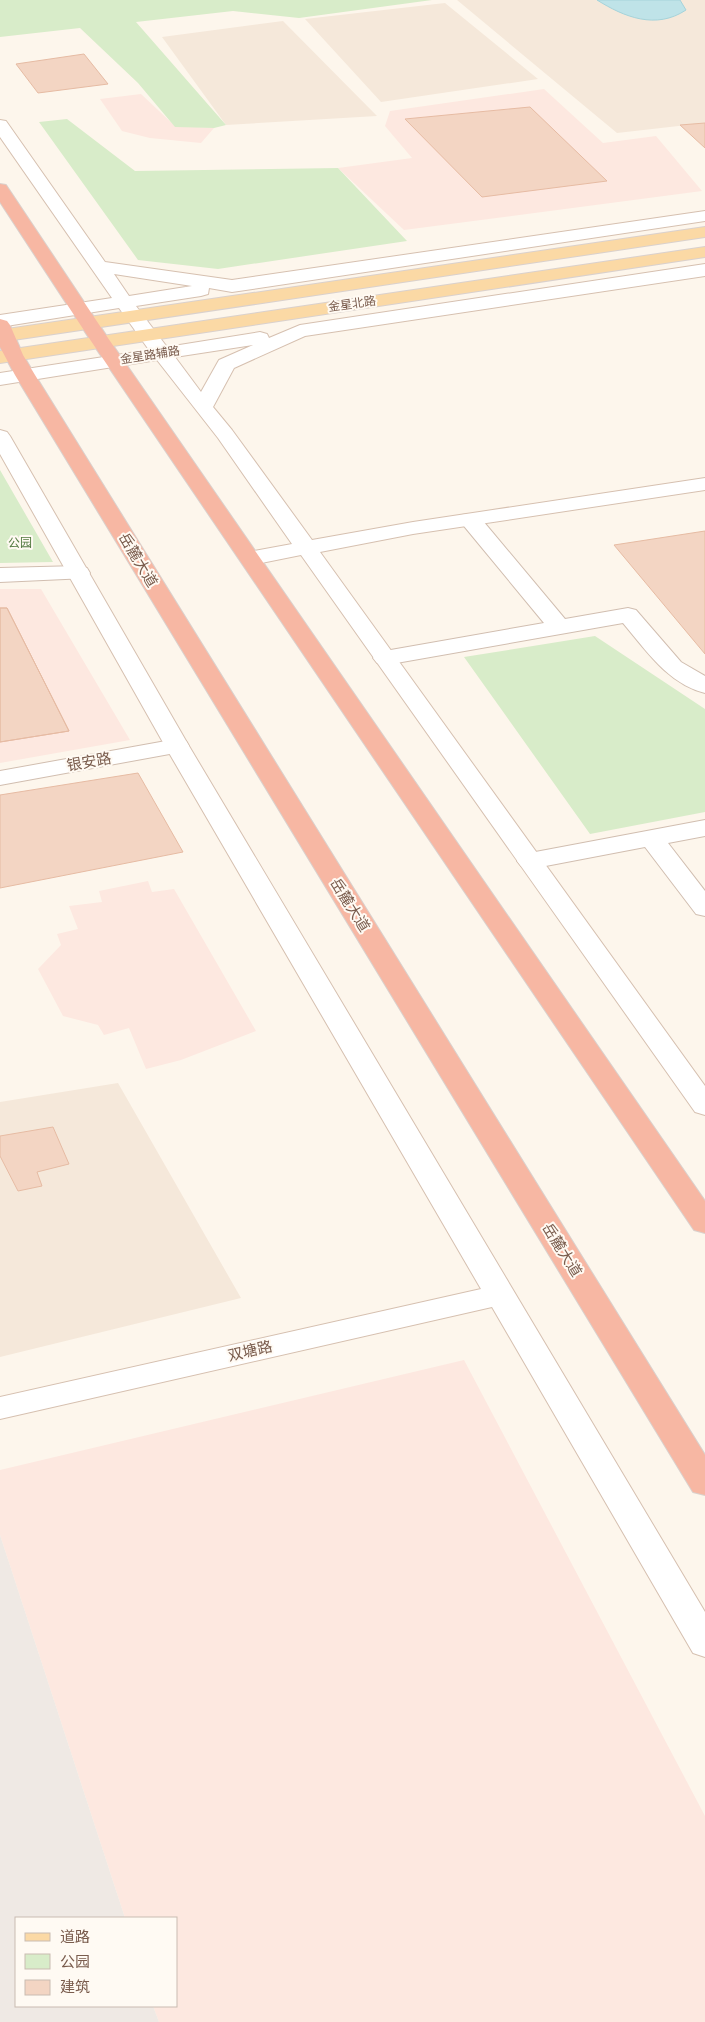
<svg xmlns="http://www.w3.org/2000/svg" width="705" height="2022" viewBox="0 0 705 2022" font-family="'Fira Sans Condensed','Noto Sans SC',sans-serif">
  <style>
    .residential { fill: #f5e8da }
    .commercial { fill: #fde8e0 }
    .industrial { fill: #efe9e4 }
    .green { fill: #d8ecc9 }
    .water { fill: #bfe3e8; stroke: #a5d3da }
    .building { fill: #f3d5c3; stroke: #e6bba3 }
    .lines { fill: none; stroke-linecap: round; stroke-linejoin: round }
    .street-casing { stroke: #d1beb0; stroke-width: 2 }
    .secondary-casing { stroke: #d6c0b0; stroke-width: 2 }
    .primary-casing { stroke: #dad1cd; stroke-width: 2 }
    .highway-casing { stroke: #dad1cd; stroke-width: 2 }
    .street { fill: #fff; fill-rule: evenodd }
    .secondary { fill: #fff; fill-rule: evenodd }
    .primary { fill: #fbd9a5; fill-rule: evenodd }
    .highway { fill: #f7b7a3; fill-rule: evenodd }
    .labels { text-anchor: middle; stroke-width: 4; stroke-linejoin: round; paint-order: stroke }
    .far-street-label { font-size: 12px; fill: #7a5c4d; stroke: #fffaf3 }
    .far-park-label { font-size: 12px; fill: #537a41; stroke: #fffaf3 }
    .street-label { font-size: 15px; fill: #7a5c4d; stroke: #fffaf3 }
  </style>
  <rect width="100%" height="100%" fill="#fdf6ec"/>
  <!-- residential -->
  <path class="residential" d="M457,0H705V123L617,133Z
    M445,3L538,79L381,102L305,19Z
    M283,21L377,116L226,125L162,37Z
    M118,1083L241,1298L0,1357V1102Z"/>
  <!-- commercial -->
  <path class="commercial" d="M544,89L603,143L656,136L702,191L404,230L338,168L412,158L385,126L390,111Z
    M141,94L175,126L214,128L201,143L150,138L122,131L100,99Z
    M0,589H41L130,740L0,763Z
    M148,881L152,892L174,889L256,1031L181,1060L146,1069L129,1028L104,1035L98,1025L63,1016L38,969L61,945L57,934L78,929L69,906L102,902L99,891Z
    M464,1360L705,1816V2022H159L153,2006H176V1918H125L0,1535V1470Z"/>
  <!-- industrial -->
  <path class="industrial" d="M0,1535L125,1918H16V2006H153L159,2022H0Z"/>
  <!-- green -->
  <path class="green" d="M0,0H432L299,18L233,11L136,22L226,125L214,128L175,127L138,83L80,28L0,37Z
    M67,119L135,171L338,168L407,241L218,269L138,260L39,122Z
    M0,470L53,562L0,563Z
    M595,636L705,709V812L590,834L464,657Z"/>
  <!-- water -->
  <path class="water" d="M597,0H680L686,10C656,30 624,17 597,0Z"/>
  <!-- building -->
  <path class="building" d="M84,54L108,84L38,93L16,64Z
    M530,107L607,181L482,197L405,119Z
    M705,123V148L680,125Z
    M705,531V654L614,545Z
    M0,608H7L69,731L0,742Z
    M0,608H7L69,731L0,742Z
    M138,773L183,852L0,888V795Z
    M53,1127L69,1164L37,1172L42,1186L18,1191L0,1156V1136Z"/>
  <g class="lines">
    <defs>
      <path id="street" d="M470,514L478,515L565,619L628,608L636,610L681,662L705,676V693C668,684 646,650 623,623L385,665L377,663L373,658L377,653L385,651L544,623L459,520L462,515Z
        M79,566L87,568L90,573L87,578L0,582V568Z
        M177,739L186,741L189,746L186,751L0,785V771Z
        M705,820V836L668,843L705,891V916L696,914L645,847L530,869L521,866L517,861L521,856L530,853Z"/>
      <path id="secondary" d="M0,120L6,121L105,262L232,280L705,211V221L232,292L209,288L208,294L201,296L136,306L167,347L260,332L267,334L269,338L300,325L705,264V276L305,336L234,368L213,407L232,430L312,540L413,522L705,478V490L413,534L320,552L705,1086V1115L695,1112L301,555L251,565L243,563L240,558L243,553L292,544L218,438L157,360L0,385V373L149,350L119,308L0,327V315L112,298L0,137ZM114,274L192,286L129,296ZM253,345L219,360L201,392L175,357Z
        M0,430L7,432L10,436L189,746L705,1612V1657L693,1653L492,1307L0,1419V1397L481,1289L165,746L0,454Z"/>
      <path id="primary" d="M705,227V237L0,342V330Z
        M705,247V257L0,363V351Z"/>
      <path id="highway" d="M0,184L6,185L110,341L705,1201V1233L694,1230L91,341L0,202Z
        M0,319L7,321L10,325L23,355L35,375L705,1455V1495L693,1492L15,375L0,347Z"/>
    </defs>
    <!-- street casing -->
    <use href="#street" class="street-casing"/>
    <!-- secondary casing -->
    <use href="#secondary" class="secondary-casing"/>
    <!-- primary casing -->
    <use href="#primary" class="primary-casing"/>
    <!-- highway casing -->
    <use href="#highway" class="highway-casing"/>
    <!-- street -->
    <use href="#street" class="street"/>
    <!-- secondary -->
    <use href="#secondary" class="secondary"/>
    <!-- primary -->
    <use href="#primary" class="primary"/>
    <!-- highway -->
    <use href="#highway" class="highway"/>
  </g>
  <g class="labels">
    <!-- far-street labels -->
    <g class="far-street-label">
      <text transform="translate(352 304) rotate(-8)" y="4">金星北路</text>
      <text transform="translate(150 355) rotate(-9)" y="4">金星路辅路</text>
    </g>
    <!-- far-park labels -->
    <g class="far-park-label">
      <text x="20" y="547">公园</text>
    </g>
    <!-- street labels -->
    <g class="street-label">
      <text transform="translate(138 560) rotate(59)" y="5">岳麓大道</text>
      <text transform="translate(89 762) rotate(-10)" y="5">银安路</text>
      <text transform="translate(350 905) rotate(58)" y="5">岳麓大道</text>
      <text transform="translate(562 1250) rotate(58)" y="5">岳麓大道</text>
      <text transform="translate(250 1351) rotate(-13)" y="5">双塘路</text>
    </g>
  </g>
  <!-- legend -->
  <rect x="15" y="1917" width="162" height="90" fill="#fffaf3" stroke="#cabbb1"/>
  <rect x="25" y="1933" width="25" height="8" fill="#fbd9a5" stroke="#cabbb1"/>
  <text x="60" y="1942" font-size="15" fill="#7a5c4d">道路</text>
  <rect x="25" y="1954" width="25" height="15" fill="#d8ecc9" stroke="#cabbb1"/>
  <text x="60" y="1967" font-size="15" fill="#7a5c4d">公园</text>
  <rect x="25" y="1980" width="25" height="15" fill="#f3d5c3" stroke="#cabbb1"/>
  <text x="60" y="1992" font-size="15" fill="#7a5c4d">建筑</text>
</svg>
